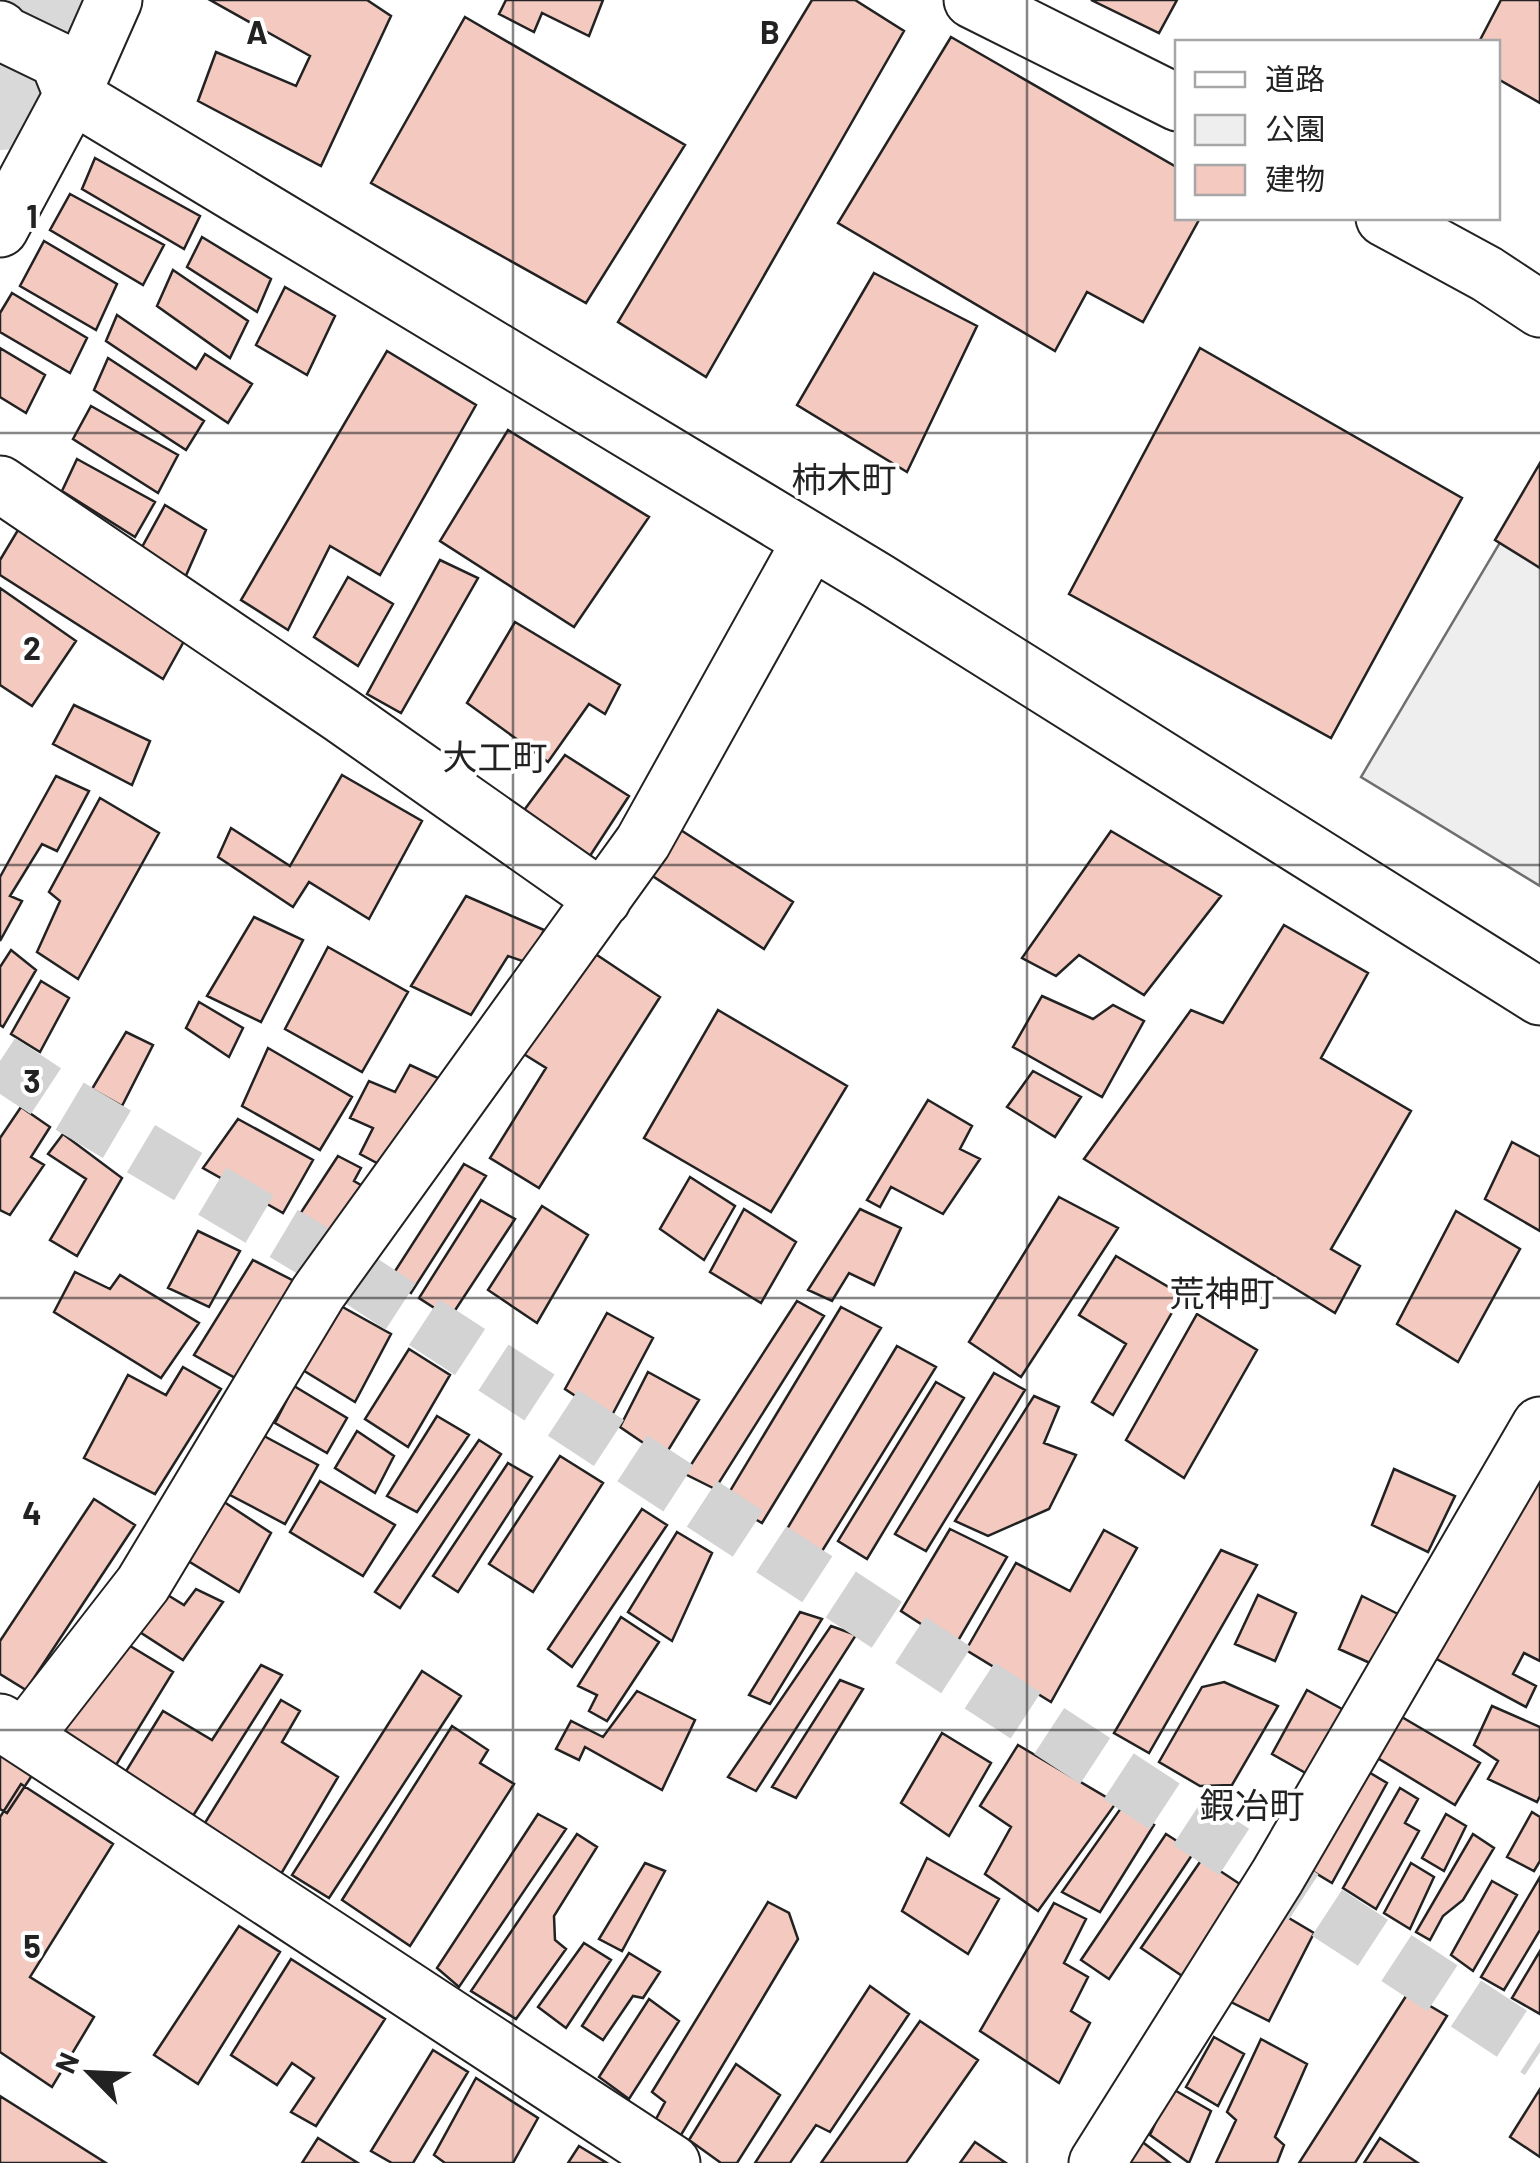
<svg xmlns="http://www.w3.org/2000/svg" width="1540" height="2163" viewBox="0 0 1540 2163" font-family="Barlow,'Noto Sans JP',sans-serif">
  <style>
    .green { fill: #eee; stroke: #6f6f6f; stroke-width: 2.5 }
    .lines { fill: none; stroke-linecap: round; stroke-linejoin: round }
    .river { stroke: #d9d9d9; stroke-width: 100 }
    .building { fill: #f3c9c0; stroke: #222; stroke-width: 2.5 }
    .minor-tunnel { stroke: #d3d3d3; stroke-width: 55; stroke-dasharray: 55 28; stroke-linecap: butt }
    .minor-casing { stroke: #222; stroke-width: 59 }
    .minor { stroke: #fff; stroke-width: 55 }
    .grid { fill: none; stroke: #222; stroke-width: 2.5; stroke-opacity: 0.55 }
    .labels { text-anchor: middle; stroke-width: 8; stroke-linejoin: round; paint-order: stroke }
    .quarter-label { font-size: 35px; fill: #222; stroke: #fff }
    .grid-label { font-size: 32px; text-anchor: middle; font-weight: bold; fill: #222; stroke: #fff; stroke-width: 8; stroke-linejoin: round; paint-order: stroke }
  </style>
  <rect width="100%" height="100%" fill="#fff"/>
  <!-- green -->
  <path class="green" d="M1540,475V886L1361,777Z"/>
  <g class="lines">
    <!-- river -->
    <path class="river" d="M0,100L52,0"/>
  </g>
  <!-- building -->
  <path class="building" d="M210,0H367L391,16L321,166L198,101L216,52L296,86L310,56Z
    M506,0H603L589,36L542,13L534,32L499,14Z
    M812,0H855L904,31L706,377L618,322Z
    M1091,0H1177L1159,33Z
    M1501,0H1540V103L1498,79V42H1479Z
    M465,17L685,145L586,303L371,183Z
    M951,37L1178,168V218H1200L1143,322L1087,292L1055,351L838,223Z
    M95,158L200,216L184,249L82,189Z
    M70,194L164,245L143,285L50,230Z
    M202,237L271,279L257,312L187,267Z
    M44,241L117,284L96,330L20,286Z
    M173,270L248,321L230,358L157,306Z
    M874,273L977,326L907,472L797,405Z
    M285,287L335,316L307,375L256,345Z
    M12,293L87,338L70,373L0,332V313Z
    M117,315L196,369L205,354L252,384L228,423L106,341Z
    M0,348L45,375L26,413L0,397Z
    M1200,348L1462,498L1331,738L1069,594Z
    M387,351L476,405L380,575L330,546L288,630L241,600Z
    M108,358L204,421L186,450L94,390Z
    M91,406L178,455L158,493L73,439Z
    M508,430L649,517L574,627L440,541Z
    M77,459L155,502L135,537L62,491Z
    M1540,463V568L1495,540Z
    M165,505L206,530L184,580L141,549Z
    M21,525L188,634L163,679L0,575V560Z
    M440,560L478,578L401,713L367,694Z
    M348,577L393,604L358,666L314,637Z
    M0,588L76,641L32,706L0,685Z
    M515,622L620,685L605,714L589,704L548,762L467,703Z
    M74,705L150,741L132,785L53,744Z
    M565,755L629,796L588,859L522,813Z
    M342,775L422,821L369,919L309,882L293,907L218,857L231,828L290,866Z
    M56,776L89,791L57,851L42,844L10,896L22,901L0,941V877Z
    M100,798L159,833L78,979L37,952L60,901L49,892Z
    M676,827L793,902L764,949L648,873Z
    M1111,831L1221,896L1144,995L1079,955L1056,976L1022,958Z
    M466,896L544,930L528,963L508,956L471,1015L411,986Z
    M254,917L303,940L261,1022L207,996Z
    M1284,925L1368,973L1321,1058L1411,1111L1331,1249L1360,1266L1335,1313L1084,1159L1191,1010L1223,1023Z
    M328,947L408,992L362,1072L285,1029Z
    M11,950L36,970L3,1027L0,1025V967Z
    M591,951L660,997L539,1188L490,1158L546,1068L522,1053Z
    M41,981L69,998L40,1052L11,1034Z
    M1042,996L1093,1019L1113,1005L1144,1021L1102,1097L1013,1047Z
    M199,1002L243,1028L229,1057L186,1028Z
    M718,1010L847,1086L771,1212L644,1138Z
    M126,1032L153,1045L122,1106L92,1089Z
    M268,1048L352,1097L320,1150L242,1106Z
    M410,1065L451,1084L392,1171L360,1154L373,1128L350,1118L369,1081L395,1092Z
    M1033,1071L1081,1097L1055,1137L1007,1107Z
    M928,1100L972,1126L960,1149L980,1159L943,1214L891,1187L880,1207L867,1200Z
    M21,1107L50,1127L31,1157L44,1165L10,1215L0,1210V1138Z
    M238,1119L313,1160L283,1213L203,1168Z
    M63,1134L122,1178L77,1256L50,1240L86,1179L48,1154Z
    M1512,1142L1540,1157V1231L1485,1199Z
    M338,1156L361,1168L354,1181L373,1192L340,1247L296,1220Z
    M464,1164L486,1176L411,1293L390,1279Z
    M690,1177L735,1206L704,1260L660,1229Z
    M1059,1197L1118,1228L1021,1377L969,1342Z
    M481,1200L515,1219L450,1318L419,1298Z
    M542,1206L588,1235L537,1323L488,1290Z
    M744,1209L796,1242L761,1303L710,1272Z
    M860,1209L901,1228L874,1285L849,1273L832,1301L808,1290Z
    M1456,1211L1520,1249L1458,1362L1397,1324Z
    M198,1231L240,1251L209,1307L168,1288Z
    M1116,1256L1182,1295L1113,1415L1092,1402L1126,1344L1079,1315Z
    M253,1260L298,1283L239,1380L194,1355Z
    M75,1272L110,1289L120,1275L199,1323L161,1378L54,1312Z
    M330,1300L391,1334L355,1402L293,1364Z
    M797,1301L824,1316L715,1489L685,1474Z
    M841,1307L881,1328L762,1523L724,1501Z
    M607,1313L653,1338L610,1419L565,1389Z
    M1197,1314L1257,1350L1184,1478L1126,1440Z
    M897,1346L936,1367L819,1556L784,1534Z
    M409,1349L450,1375L408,1447L365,1419Z
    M183,1367L221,1389L155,1494L84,1458L128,1375L166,1395Z
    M648,1372L699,1400L664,1457L620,1427Z
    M994,1373L1025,1390L926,1551L895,1534Z
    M936,1382L964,1398L867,1559L838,1541Z
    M294,1386L347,1418L327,1453L275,1423Z
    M1034,1396L1059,1407L1044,1443L1076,1455L1049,1509L988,1536L955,1521Z
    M437,1416L469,1435L417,1512L387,1496Z
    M357,1431L394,1456L375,1493L335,1468Z
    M264,1436L318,1465L285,1524L230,1495Z
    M479,1440L501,1454L400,1608L375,1592Z
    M560,1456L603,1483L533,1592L489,1564Z
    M508,1463L532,1477L458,1592L433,1576Z
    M1394,1469L1455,1496L1428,1552L1372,1525Z
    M1540,1474V1661L1524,1653L1513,1674L1536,1686L1526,1707L1433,1657Z
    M320,1481L395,1525L363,1576L290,1532Z
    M215,1496L271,1533L239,1592L180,1556Z
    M94,1499L135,1525L26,1690L0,1674V1641Z
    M642,1509L667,1525L572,1667L548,1649Z
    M950,1529L1007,1557L955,1646L901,1611Z
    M1104,1530L1137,1548L1051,1702L966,1650L1016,1563L1070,1591Z
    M677,1532L712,1553L672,1641L628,1612Z
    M1221,1550L1257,1565L1149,1753L1114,1733Z
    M153,1586L184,1605L196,1589L223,1602L183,1660L129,1625Z
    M1258,1595L1296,1613L1275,1661L1235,1644Z
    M1362,1596L1406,1618L1381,1668L1339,1649Z
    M800,1612L822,1619L770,1704L749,1695Z
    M621,1617L659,1642L607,1721L589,1711L597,1695L578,1686Z
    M831,1626L856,1635L756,1791L728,1777Z
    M117,1638L173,1672L113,1770L57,1729Z
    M261,1665L282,1675L191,1819L123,1776L163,1711L212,1740Z
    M422,1671L461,1696L329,1898L292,1875Z
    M840,1680L863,1689L796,1798L772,1787Z
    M1224,1682L1278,1706L1232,1785L1200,1786L1159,1762L1202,1687Z
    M1307,1690L1353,1715L1318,1780L1272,1754Z
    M637,1691L695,1720L662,1790L585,1747L579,1760L556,1749L571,1721L603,1737Z
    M281,1700L300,1711L282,1742L338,1777L281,1874L203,1826Z
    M1492,1706L1540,1727V1796L1537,1802L1488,1779L1498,1761L1474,1745Z
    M1395,1713L1480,1763L1455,1805L1371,1754Z
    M452,1726L488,1750L480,1763L514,1784L410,1946L342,1900Z
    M942,1733L991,1763L949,1836L901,1803Z
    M1018,1745L1116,1803L1038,1911L985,1874L1011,1827L980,1806Z
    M0,1753L33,1774L7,1813L0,1809Z
    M1362,1768L1387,1783L1332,1883L1304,1866Z
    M21,1784L113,1844L30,1977L94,2017L52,2087L0,2052V1817Z
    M1400,1788L1418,1799L1405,1823L1419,1831L1376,1909L1343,1888Z
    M1121,1808L1154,1825L1100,1912L1062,1892Z
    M1532,1812L1540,1817V1861L1534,1871L1507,1857Z
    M538,1814L566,1829L459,1987L437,1968Z
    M1446,1814L1466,1826L1444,1871L1422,1858Z
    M577,1834L597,1847L554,1916L555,1940L566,1949L516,2019L471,1991Z
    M1166,1834L1194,1852L1109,1979L1081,1960Z
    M1473,1834L1494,1848L1463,1900L1443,1916L1430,1940L1416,1932Z
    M927,1858L999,1899L968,1954L902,1911Z
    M1202,1859L1249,1890L1191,1982L1141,1948Z
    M645,1863L665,1871L622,1951L599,1939Z
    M1411,1863L1434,1877L1410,1929L1384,1913Z
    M1540,1877V1930L1504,1990L1481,1977Z
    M1492,1881L1517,1895L1473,1971L1451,1955Z
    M768,1902L789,1913L798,1939L681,2135L656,2119L665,2102L652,2092Z
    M1054,1903L1086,1919L1064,1963L1088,1977L1071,2011L1090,2023L1059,2083L980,2031Z
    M1272,1908L1314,1933L1269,2021L1223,1998Z
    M239,1926L280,1952L198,2084L154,2055Z
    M584,1943L611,1960L566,2028L538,2007Z
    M1540,1951V2014L1512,1998Z
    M629,1953L660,1972L643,1998L633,1996L603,2040L582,2026Z
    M291,1959L385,2019L316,2126L291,2112L314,2078L292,2063L277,2085L231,2055Z
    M870,1986L909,2014L830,2132L816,2125L790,2163H755Z
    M1408,1993L1447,2016L1355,2163H1299Z
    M649,1999L679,2021L629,2099L599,2077Z
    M920,2021L978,2060L906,2163H821Z
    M1214,2037L1244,2054L1218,2106L1186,2087Z
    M1261,2039L1307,2064L1275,2137L1284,2145L1277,2163H1216L1236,2120L1227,2112Z
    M433,2050L468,2072L413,2163H392L371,2151Z
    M736,2064L780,2095L737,2163H721L689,2140Z
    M476,2078L538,2118L513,2163H445L434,2155Z
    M1171,2088L1211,2111L1189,2163L1150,2135Z
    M1540,2089V2157L1510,2137Z
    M0,2096L106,2163H0Z
    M1132,2134L1170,2163H1126Z
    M318,2138L358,2163H302Z
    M1380,2138L1418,2163H1364Z
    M975,2142L1006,2163H960Z
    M579,2146L607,2163H568Z"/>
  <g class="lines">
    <!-- minor-tunnel -->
    <path class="minor-tunnel" d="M0,1061L56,1098L340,1267L1540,2052"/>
    <defs>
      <path id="minor" d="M972,0L1178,103
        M0,29L2,33L58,60L72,95L878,581L1540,997
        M1384,218L1487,274L1540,309
        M0,229L72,95L114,0
        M0,484L341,715L603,899
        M0,1722L672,2163
        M24,1737L143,1584L318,1293L643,842L810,542
        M1097,2163L1277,1877L1540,1425"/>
    </defs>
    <!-- minor casing -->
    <use href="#minor" class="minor-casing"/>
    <!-- minor -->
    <use href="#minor" class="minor"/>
  </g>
  <!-- grid -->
  <path class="grid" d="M513,0V2163M1027,0V2163M0,433H1540M0,865H1540M0,1298H1540M0,1730H1540"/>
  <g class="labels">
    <!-- quarter labels -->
    <g class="quarter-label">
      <text x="844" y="492">柿木町</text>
      <text x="495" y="770">大工町</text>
      <text x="1222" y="1306">荒神町</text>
      <text x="1252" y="1818">鍜冶町</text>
    </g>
  </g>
  <g class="grid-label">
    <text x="257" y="44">A</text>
    <text x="770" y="44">B</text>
    <text x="32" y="228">1</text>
    <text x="32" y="660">2</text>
    <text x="32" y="1093">3</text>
    <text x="32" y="1525">4</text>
    <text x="32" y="1958">5</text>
  </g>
  <!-- legend -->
  <rect x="1175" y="40" width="325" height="180" fill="#ffffff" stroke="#a7a7a7" stroke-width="2.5"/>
  <rect x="1195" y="72" width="50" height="15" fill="#ffffff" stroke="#a7a7a7" stroke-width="2.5"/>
  <text x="1265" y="90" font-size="30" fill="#222222">道路</text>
  <rect x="1195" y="115" width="50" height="30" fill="#eeeeee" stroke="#a7a7a7" stroke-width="2.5"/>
  <text x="1265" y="140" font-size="30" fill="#222222">公園</text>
  <rect x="1195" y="165" width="50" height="30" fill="#f3c9c0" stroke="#a7a7a7" stroke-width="2.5"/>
  <text x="1265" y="190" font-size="30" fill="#222222">建物</text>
  <!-- north arrow -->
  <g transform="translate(90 2073) rotate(294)" stroke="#ffffff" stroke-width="8" paint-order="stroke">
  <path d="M0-8L18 38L0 25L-18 38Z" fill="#222222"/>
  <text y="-15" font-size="28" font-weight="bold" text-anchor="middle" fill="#222222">N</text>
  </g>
</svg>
